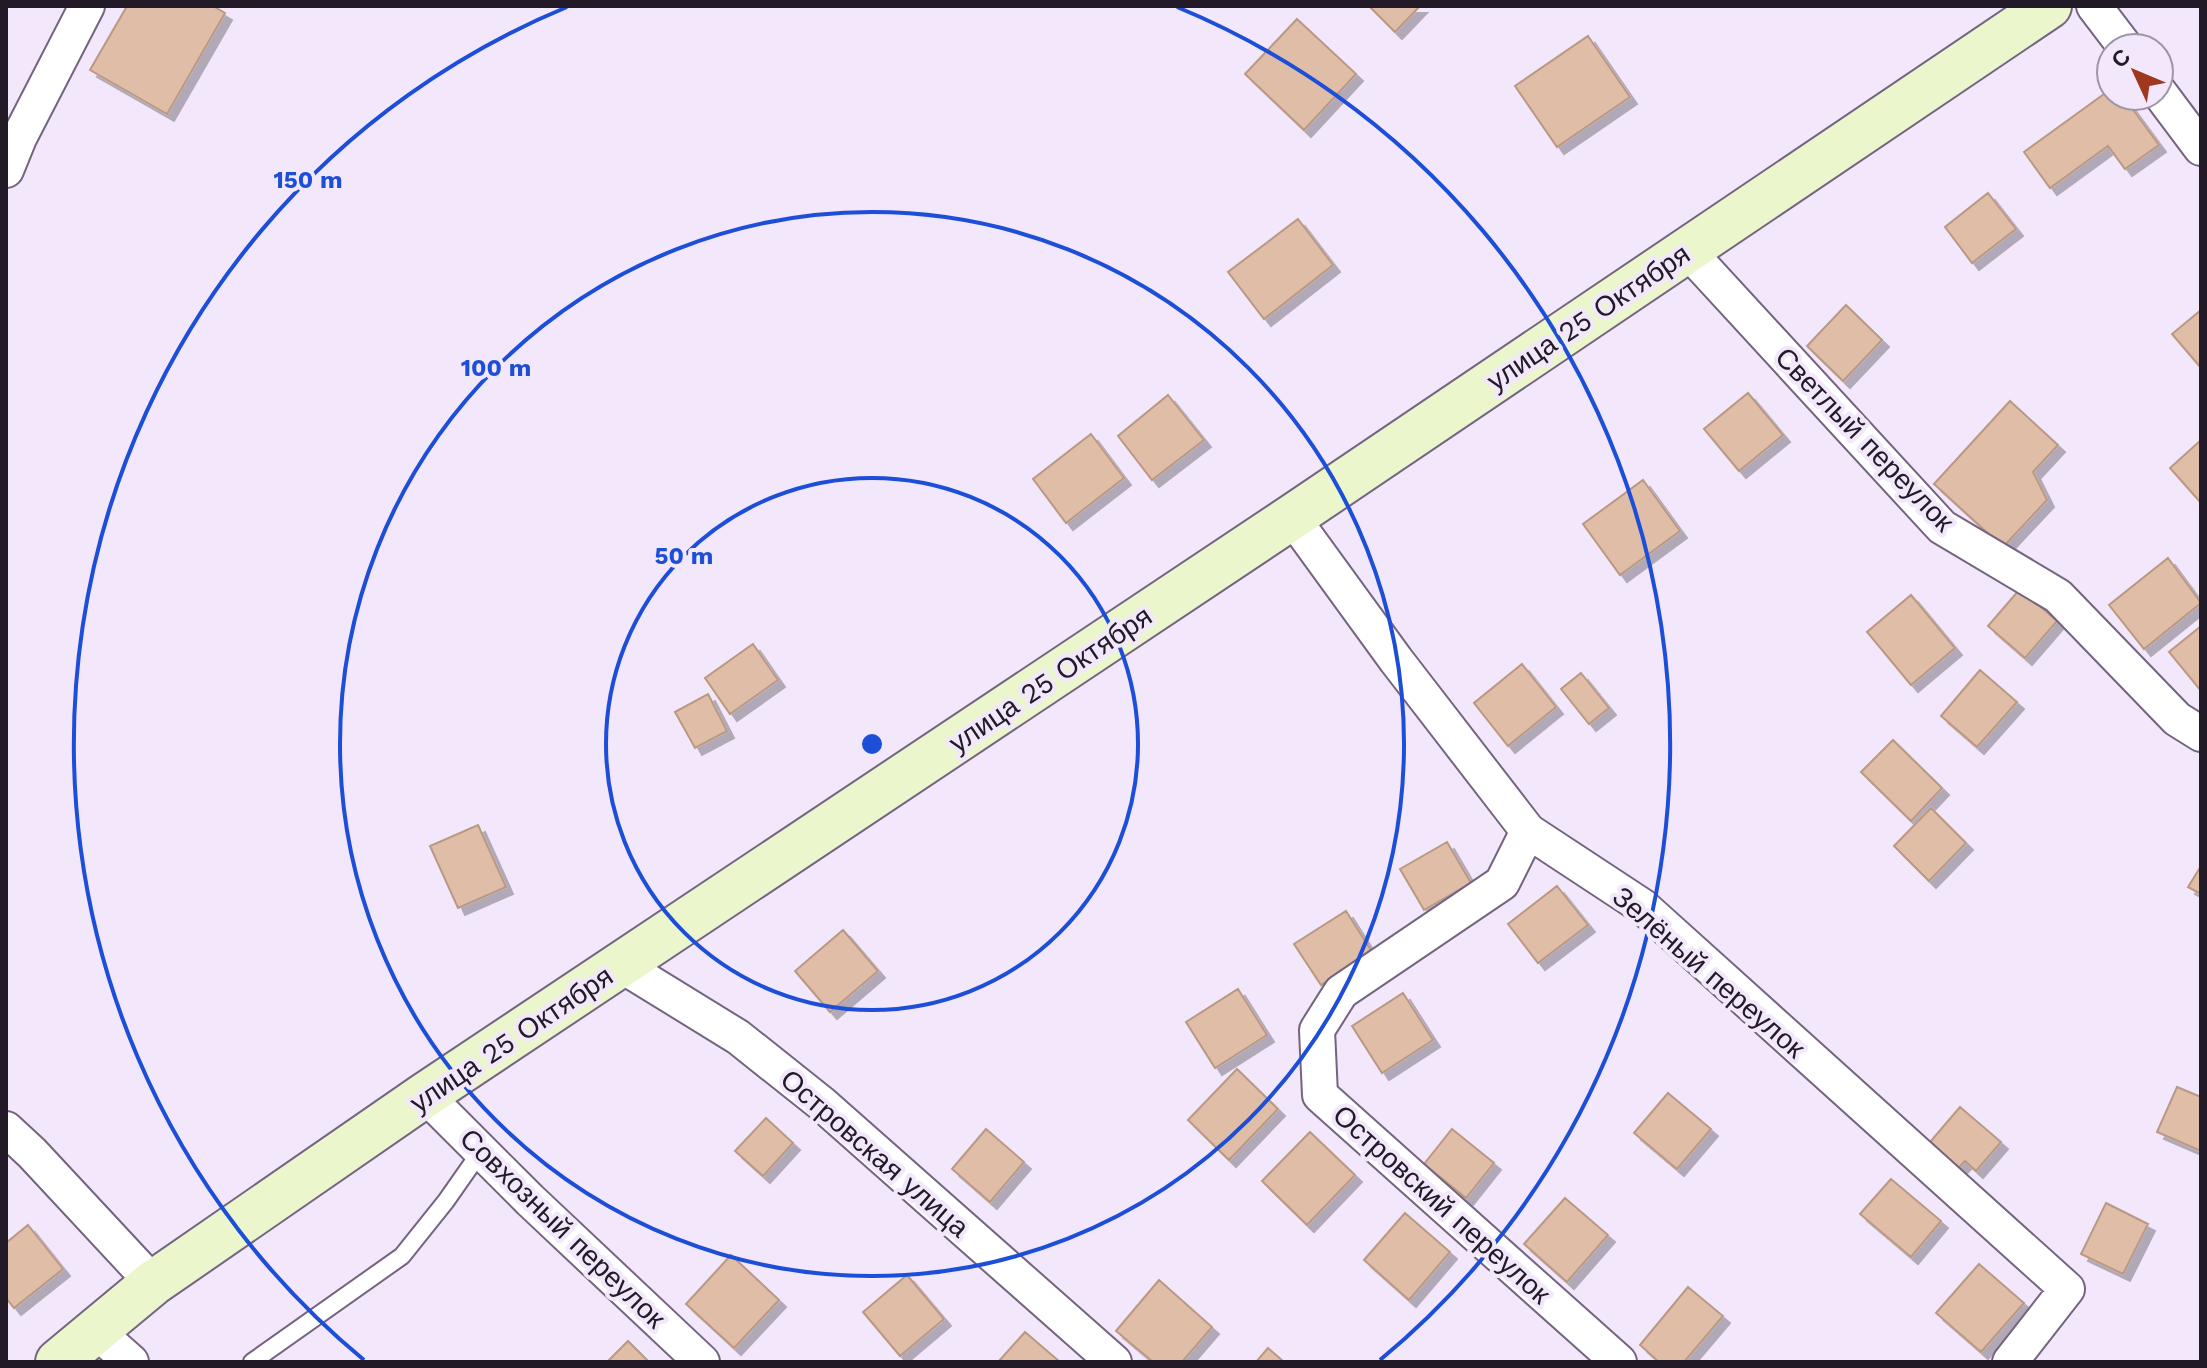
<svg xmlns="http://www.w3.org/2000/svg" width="2207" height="1368" viewBox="0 0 2207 1368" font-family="'Work Sans',sans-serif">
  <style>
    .building { fill: #dfbda7; stroke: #ba9984; stroke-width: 2; filter: url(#shadow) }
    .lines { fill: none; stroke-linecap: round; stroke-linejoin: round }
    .service-casing { stroke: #756480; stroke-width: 20 }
    .minor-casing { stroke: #756480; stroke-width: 38 }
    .secondary-casing { stroke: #756480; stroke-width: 48 }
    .service { stroke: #fff; stroke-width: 16 }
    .minor { stroke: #fff; stroke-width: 34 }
    .secondary { stroke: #ecf6cd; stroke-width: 44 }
    .ring { fill: none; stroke: #1d4ed8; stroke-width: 4 }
    .labels { text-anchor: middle; stroke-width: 8; stroke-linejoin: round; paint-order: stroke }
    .street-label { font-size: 28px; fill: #221b27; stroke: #f3e7fb }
    .centre { fill: #1d4ed8; stroke: #f3e7fb; stroke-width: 4 }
    .ring-label { font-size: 24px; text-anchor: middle; font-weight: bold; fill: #1d4ed8; stroke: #f3e7fb; stroke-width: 8; stroke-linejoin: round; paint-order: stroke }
  </style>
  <defs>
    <filter id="shadow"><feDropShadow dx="7" dy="7" stdDeviation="0" flood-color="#0004"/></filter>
  </defs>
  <rect width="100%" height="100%" fill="#f3e7fb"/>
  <!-- building -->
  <path class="building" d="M127,6H213L225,13L167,114L90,70Z
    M1369,6H1420L1395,32Z
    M1297,19L1356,74L1304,130L1245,74Z
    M1588,36L1630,97L1557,147L1515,86Z
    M2111,89V96H2123L2159,145L2125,169L2108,146L2050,188L2024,152Z
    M1988,193L2016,229L1972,263L1945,227Z
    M1298,219L1333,265L1264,319L1228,272Z
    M1846,305L1882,340L1843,381L1807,346Z
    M2201,310V368L2172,334Z
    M1748,393L1783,435L1739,471L1704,429Z
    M1168,395L1204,440L1152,480L1118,436Z
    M2010,401L2058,445L2033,472L2047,500L2003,547L1934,484Z
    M1091,434L1124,478L1066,523L1033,479Z
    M2201,440V503L2170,468Z
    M1643,480L1680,531L1620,575L1583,524Z
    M2168,558L2201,603L2144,649L2109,605Z
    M2020,589L2057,621L2025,658L1988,626Z
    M1911,595L1955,648L1911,685L1867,632Z
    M2201,626V691L2169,652Z
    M753,644L778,680L730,714L705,678Z
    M1522,664L1556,707L1508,746L1474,703Z
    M1980,670L2017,702L1977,747L1941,716Z
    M1581,673L1609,708L1589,724L1561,689Z
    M708,694L727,731L695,748L675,712Z
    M1893,740L1942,788L1911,821L1861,772Z
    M1931,808L1966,843L1929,881L1894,846Z
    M478,825L506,887L458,908L430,846Z
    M1447,842L1471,883L1424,910L1400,869Z
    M2201,866V894L2188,887Z
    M1557,886L1588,925L1538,963L1508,924Z
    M1346,911L1372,952L1321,985L1294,944Z
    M843,930L878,971L830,1012L795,971Z
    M1238,989L1267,1035L1215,1068L1186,1022Z
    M1403,993L1433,1040L1382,1073L1352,1026Z
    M1237,1069L1278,1109L1229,1160L1188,1120Z
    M2177,1087L2201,1097V1151L2157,1132Z
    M1668,1093L1711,1129L1677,1169L1634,1133Z
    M1960,1107L2001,1142L1976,1171L1965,1161L1954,1173L1925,1148Z
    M766,1118L793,1143L763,1176L735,1151Z
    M986,1129L1024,1162L990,1202L952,1169Z
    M1452,1129L1494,1163L1466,1198L1424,1164Z
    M1310,1132L1355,1175L1307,1225L1262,1181Z
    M1891,1179L1941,1221L1911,1257L1860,1214Z
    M1565,1198L1608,1235L1567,1282L1524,1244Z
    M2106,1203L2148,1224L2123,1274L2081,1254Z
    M1405,1213L1450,1252L1409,1300L1364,1260Z
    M28,1225L63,1269L14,1308L6,1298V1243Z
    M731,1255L779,1300L734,1348L686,1304Z
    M1979,1264L2024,1303L1981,1352L1936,1313Z
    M907,1275L944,1319L900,1356L863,1312Z
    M1159,1280L1212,1327L1182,1362H1153L1116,1331Z
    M1688,1287L1723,1316L1684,1362H1659L1640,1345Z
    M1025,1332L1060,1362H998Z
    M628,1341L649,1362H607Z
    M1268,1348L1284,1362H1256Z"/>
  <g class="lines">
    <defs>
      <path id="service" d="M252,1362L402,1256L446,1201L481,1151"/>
      <path id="minor" d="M2094,6L2126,48
        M2159,92L2201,148
        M6,170L19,138L87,6
        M1687,250L1942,527L2058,596L2177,719L2201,734
        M1292,517L1396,660L1528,831L1642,906L2067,1289L2010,1362
        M1528,831L1502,883L1341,992L1317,1030L1320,1095L1619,1362
        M621,965L738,1037L821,1103L1114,1362
        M425,1095L530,1200L702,1362
        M6,1129L32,1153L153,1283
        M95,1330L131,1362"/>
      <path id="secondary" d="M58,1362L153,1283L425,1095L1292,517L2049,6"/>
    </defs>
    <!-- service casing -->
    <use href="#service" class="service-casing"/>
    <!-- minor casing -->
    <use href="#minor" class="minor-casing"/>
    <!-- secondary casing -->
    <use href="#secondary" class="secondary-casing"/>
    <!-- service -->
    <use href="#service" class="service"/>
    <!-- minor -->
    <use href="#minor" class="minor"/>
    <!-- secondary -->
    <use href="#secondary" class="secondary"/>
  </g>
  <!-- distance rings -->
  <g class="ring">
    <circle cx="872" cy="744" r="266"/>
    <circle cx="872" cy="744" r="532"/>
    <path d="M364 1360A798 798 0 0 1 567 7M1177 7A798 798 0 0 1 1380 1360"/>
  </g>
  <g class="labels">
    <!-- street labels -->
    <g class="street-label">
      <text transform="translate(1588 317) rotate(-34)" y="10">улица 25 Октября</text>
      <text transform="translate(1865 439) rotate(46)" y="10">Светлый переулок</text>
      <text transform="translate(1050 679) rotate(-34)" y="10">улица 25 Октября</text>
      <text transform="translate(1709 972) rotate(41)" y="10">Зелёный переулок</text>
      <text transform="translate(511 1039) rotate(-34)" y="10">улица 25 Октября</text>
      <text transform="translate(875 1153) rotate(41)" y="10">Островская улица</text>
      <text transform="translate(1442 1204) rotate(42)" y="10">Островский переулок</text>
      <text transform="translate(563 1228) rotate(44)" y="10">Совхозный переулок</text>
    </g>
  </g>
  <circle cx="872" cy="744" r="12" class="centre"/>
  <g class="ring-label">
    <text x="308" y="188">150 m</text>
    <text x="496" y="376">100 m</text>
    <text x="684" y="564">50 m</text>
  </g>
  <!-- border -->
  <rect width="2207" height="1368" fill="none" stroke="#221b27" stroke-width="16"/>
  <!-- north arrow -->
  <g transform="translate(2135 72) rotate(314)"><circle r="38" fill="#f3e7fb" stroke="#9f95a6" stroke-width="2"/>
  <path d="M0-6L14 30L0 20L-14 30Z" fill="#a0381f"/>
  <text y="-12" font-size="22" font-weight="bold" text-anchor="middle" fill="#221b27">С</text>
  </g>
</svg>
